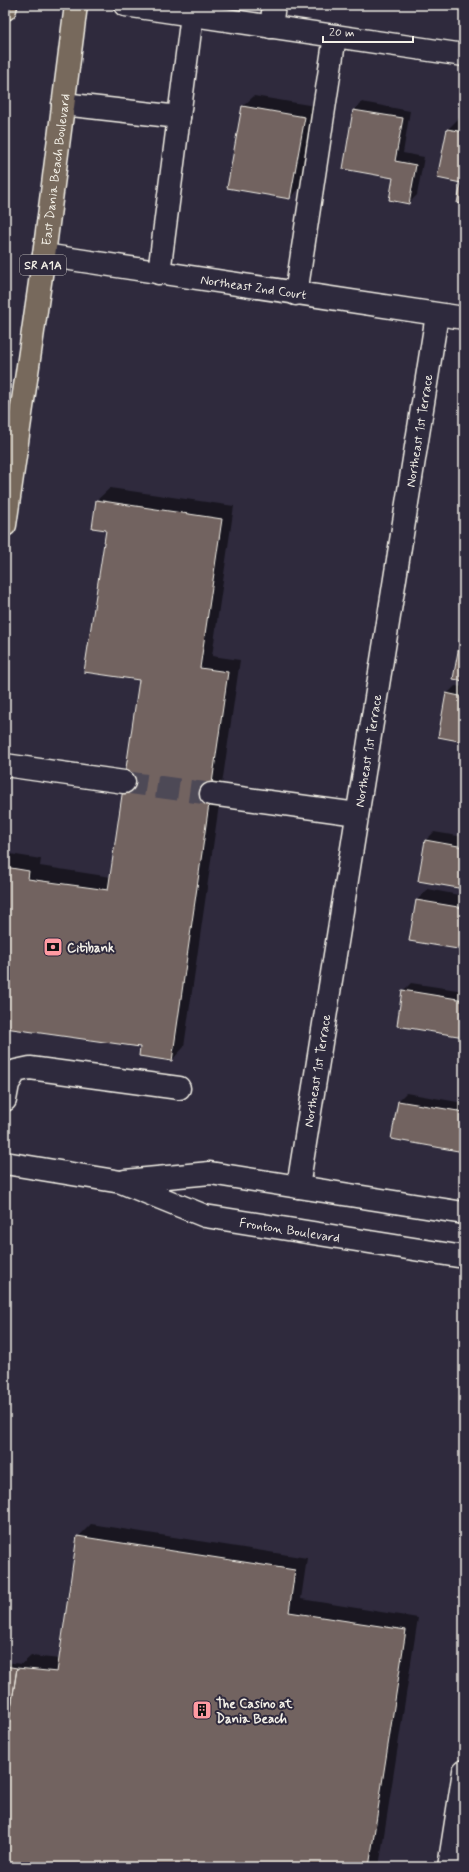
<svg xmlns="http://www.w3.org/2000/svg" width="469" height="1872" viewBox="0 0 469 1872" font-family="Mynerve,sans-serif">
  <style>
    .shadow { fill: #0007 }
    .building { fill: #726360; stroke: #f4f1e8 }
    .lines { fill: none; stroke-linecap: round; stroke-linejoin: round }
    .minor-tunnel { stroke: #4d4857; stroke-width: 22; stroke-dasharray: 22 11; stroke-linecap: butt }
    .minor-casing { stroke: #f4f1e8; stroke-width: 25 }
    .major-casing { stroke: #f4f1e8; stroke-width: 25 }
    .minor { stroke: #2f2a3d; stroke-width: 22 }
    .major { stroke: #77695c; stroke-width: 22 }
    .labels { text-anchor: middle; stroke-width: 4; stroke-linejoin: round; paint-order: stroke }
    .shield { fill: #2f2a3d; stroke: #b9b5b5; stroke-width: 1 }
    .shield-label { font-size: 12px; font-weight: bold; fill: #f4f1e8 }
    .street-label { font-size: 13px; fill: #f4f1e8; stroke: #2f2a3d }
    .poi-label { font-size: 13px; font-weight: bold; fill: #f4f1e8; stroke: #2f2a3d; text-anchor: start }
  </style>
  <rect width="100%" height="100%" fill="#2f2a3d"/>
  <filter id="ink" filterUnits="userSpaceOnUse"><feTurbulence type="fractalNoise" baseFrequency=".025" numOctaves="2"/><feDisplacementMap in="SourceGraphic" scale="8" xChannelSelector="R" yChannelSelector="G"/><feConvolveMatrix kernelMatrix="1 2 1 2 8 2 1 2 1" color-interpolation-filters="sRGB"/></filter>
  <g filter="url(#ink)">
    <!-- shadow -->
    <path class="shadow" d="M254,96L315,106L301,187L290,198L243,106Z
      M362,102L410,111L403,153L424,157L417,195L409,203L394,177L344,168L354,110Z
      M459,118L464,119V203L462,182L448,129Z
      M110,488L234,506L212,656L240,660L184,1047L172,1060L142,1047L5,1027V859L10,854L41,859L40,866L111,877L140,679L107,529L97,500Z
      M455,686L464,687V741L447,694Z
      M434,832L464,837V888L419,880L426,840Z
      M428,889L464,896V949L410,940L417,900Z
      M411,983L464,991V1036L403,991Z
      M406,1093L464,1103V1151L392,1139L398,1101Z
      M91,1524L307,1558L301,1599L418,1618L379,1867H5V1662L22,1664L31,1656L60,1659L78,1537Z"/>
    <!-- building -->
    <path class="building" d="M242,106L305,117L290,199L227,188Z
      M353,110L403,118L395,161L416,165L409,204L389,200L393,178L343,169Z
      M447,129L464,132V204L457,203L461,183L437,178Z
      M96,500L222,519L200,668L228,672L172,1061L139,1056L140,1047L5,1028V867L29,871L28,879L108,890L139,680L84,672L106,530L92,528Z
      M464,618V681L453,679Z
      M446,693L464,697V742L438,737Z
      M425,840L464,847V889L418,881Z
      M416,900L464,908V950L409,941Z
      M402,990L464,1000V1037L397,1026Z
      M398,1101L464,1112V1152L391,1139Z
      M77,1536L295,1570L289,1612L406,1630L369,1867H5V1748L17,1668L57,1672Z
      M5,1666L17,1668L5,1748Z"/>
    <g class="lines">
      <!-- minor-tunnel -->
      <path class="minor-tunnel" d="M124,782L211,794"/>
      <defs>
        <g id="minor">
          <path d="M125,5L464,55"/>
          <path d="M271,27L274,5"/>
          <path d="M63,104L179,117"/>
          <path id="s1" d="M44,255L464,318"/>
          <path d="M159,273L192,15"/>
          <path d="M296,294L335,36"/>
          <path d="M5,765L124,782"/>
          <path d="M211,794L357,814"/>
          <path d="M5,1100L8,1084L16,1071L30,1068L179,1088"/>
          <path id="s2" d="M5,1163L121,1182L205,1216L464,1257"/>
          <path d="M125,1181L210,1173L464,1213"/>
          <path id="s3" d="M298,1187L437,315"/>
          <path d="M449,1867L464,1771"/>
        </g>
        <g id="major">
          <path d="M5,9L6,5"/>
          <path id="s4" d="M5,525L44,255L76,5"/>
        </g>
      </defs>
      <!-- minor casing -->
      <use href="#minor" class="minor-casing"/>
      <!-- major casing -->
      <use href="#major" class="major-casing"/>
      <!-- minor -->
      <use href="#minor" class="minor"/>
      <!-- major -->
      <use href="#major" class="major"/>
    </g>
  </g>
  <!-- icons -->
  <defs>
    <symbol id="bank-square" viewBox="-11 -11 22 22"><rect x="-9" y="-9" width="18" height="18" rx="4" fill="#ff9aa2" stroke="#2f2a3d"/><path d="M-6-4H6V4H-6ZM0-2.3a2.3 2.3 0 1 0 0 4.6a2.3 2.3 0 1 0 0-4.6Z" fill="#111"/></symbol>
    <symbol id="building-square" viewBox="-11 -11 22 22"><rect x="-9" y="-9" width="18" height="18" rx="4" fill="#ff9aa2" stroke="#2f2a3d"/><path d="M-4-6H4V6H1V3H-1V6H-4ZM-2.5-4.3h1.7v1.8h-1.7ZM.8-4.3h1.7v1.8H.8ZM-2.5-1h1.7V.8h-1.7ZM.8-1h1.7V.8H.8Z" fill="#111"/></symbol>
  </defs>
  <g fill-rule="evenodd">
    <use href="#bank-square" x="42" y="936" width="22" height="22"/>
    <use href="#building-square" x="191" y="1699" width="22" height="22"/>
  </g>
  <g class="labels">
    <!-- shield labels -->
    <rect class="shield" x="20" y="255" width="46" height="20" rx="3"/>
    <g class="shield-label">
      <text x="43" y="269">SR A1A</text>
    </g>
    <!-- street labels -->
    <g class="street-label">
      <text dy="5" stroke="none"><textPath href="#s4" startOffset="359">East Dania Beach Boulevard</textPath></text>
      <text dy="5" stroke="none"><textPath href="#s1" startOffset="212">Northeast 2nd Court</textPath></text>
      <text dy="5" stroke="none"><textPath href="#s3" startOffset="766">Northeast 1st Terrace</textPath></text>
      <text dy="5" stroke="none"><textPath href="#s3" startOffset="442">Northeast 1st Terrace</textPath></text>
      <text dy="5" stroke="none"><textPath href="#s3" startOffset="118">Northeast 1st Terrace</textPath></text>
      <text dy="5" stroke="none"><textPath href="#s2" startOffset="294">Fronton Boulevard</textPath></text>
    </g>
    <!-- poi labels -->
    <g class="poi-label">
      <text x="67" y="952">Citibank</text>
      <text x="216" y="1708">The Casino at<tspan x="216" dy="15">Dania Beach</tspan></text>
    </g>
  </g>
  <!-- margin -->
  <rect width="469" height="1872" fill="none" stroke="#2f2a3d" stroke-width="20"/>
  <rect x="10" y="10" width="449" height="1852" fill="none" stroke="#f4f1e8" stroke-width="1.5" filter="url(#ink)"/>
  <!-- scale -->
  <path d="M323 36v6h90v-6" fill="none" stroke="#f4f1e8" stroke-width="2"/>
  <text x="329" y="36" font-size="12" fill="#f4f1e8" stroke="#2f2a3d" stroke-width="3" paint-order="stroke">20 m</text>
</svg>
